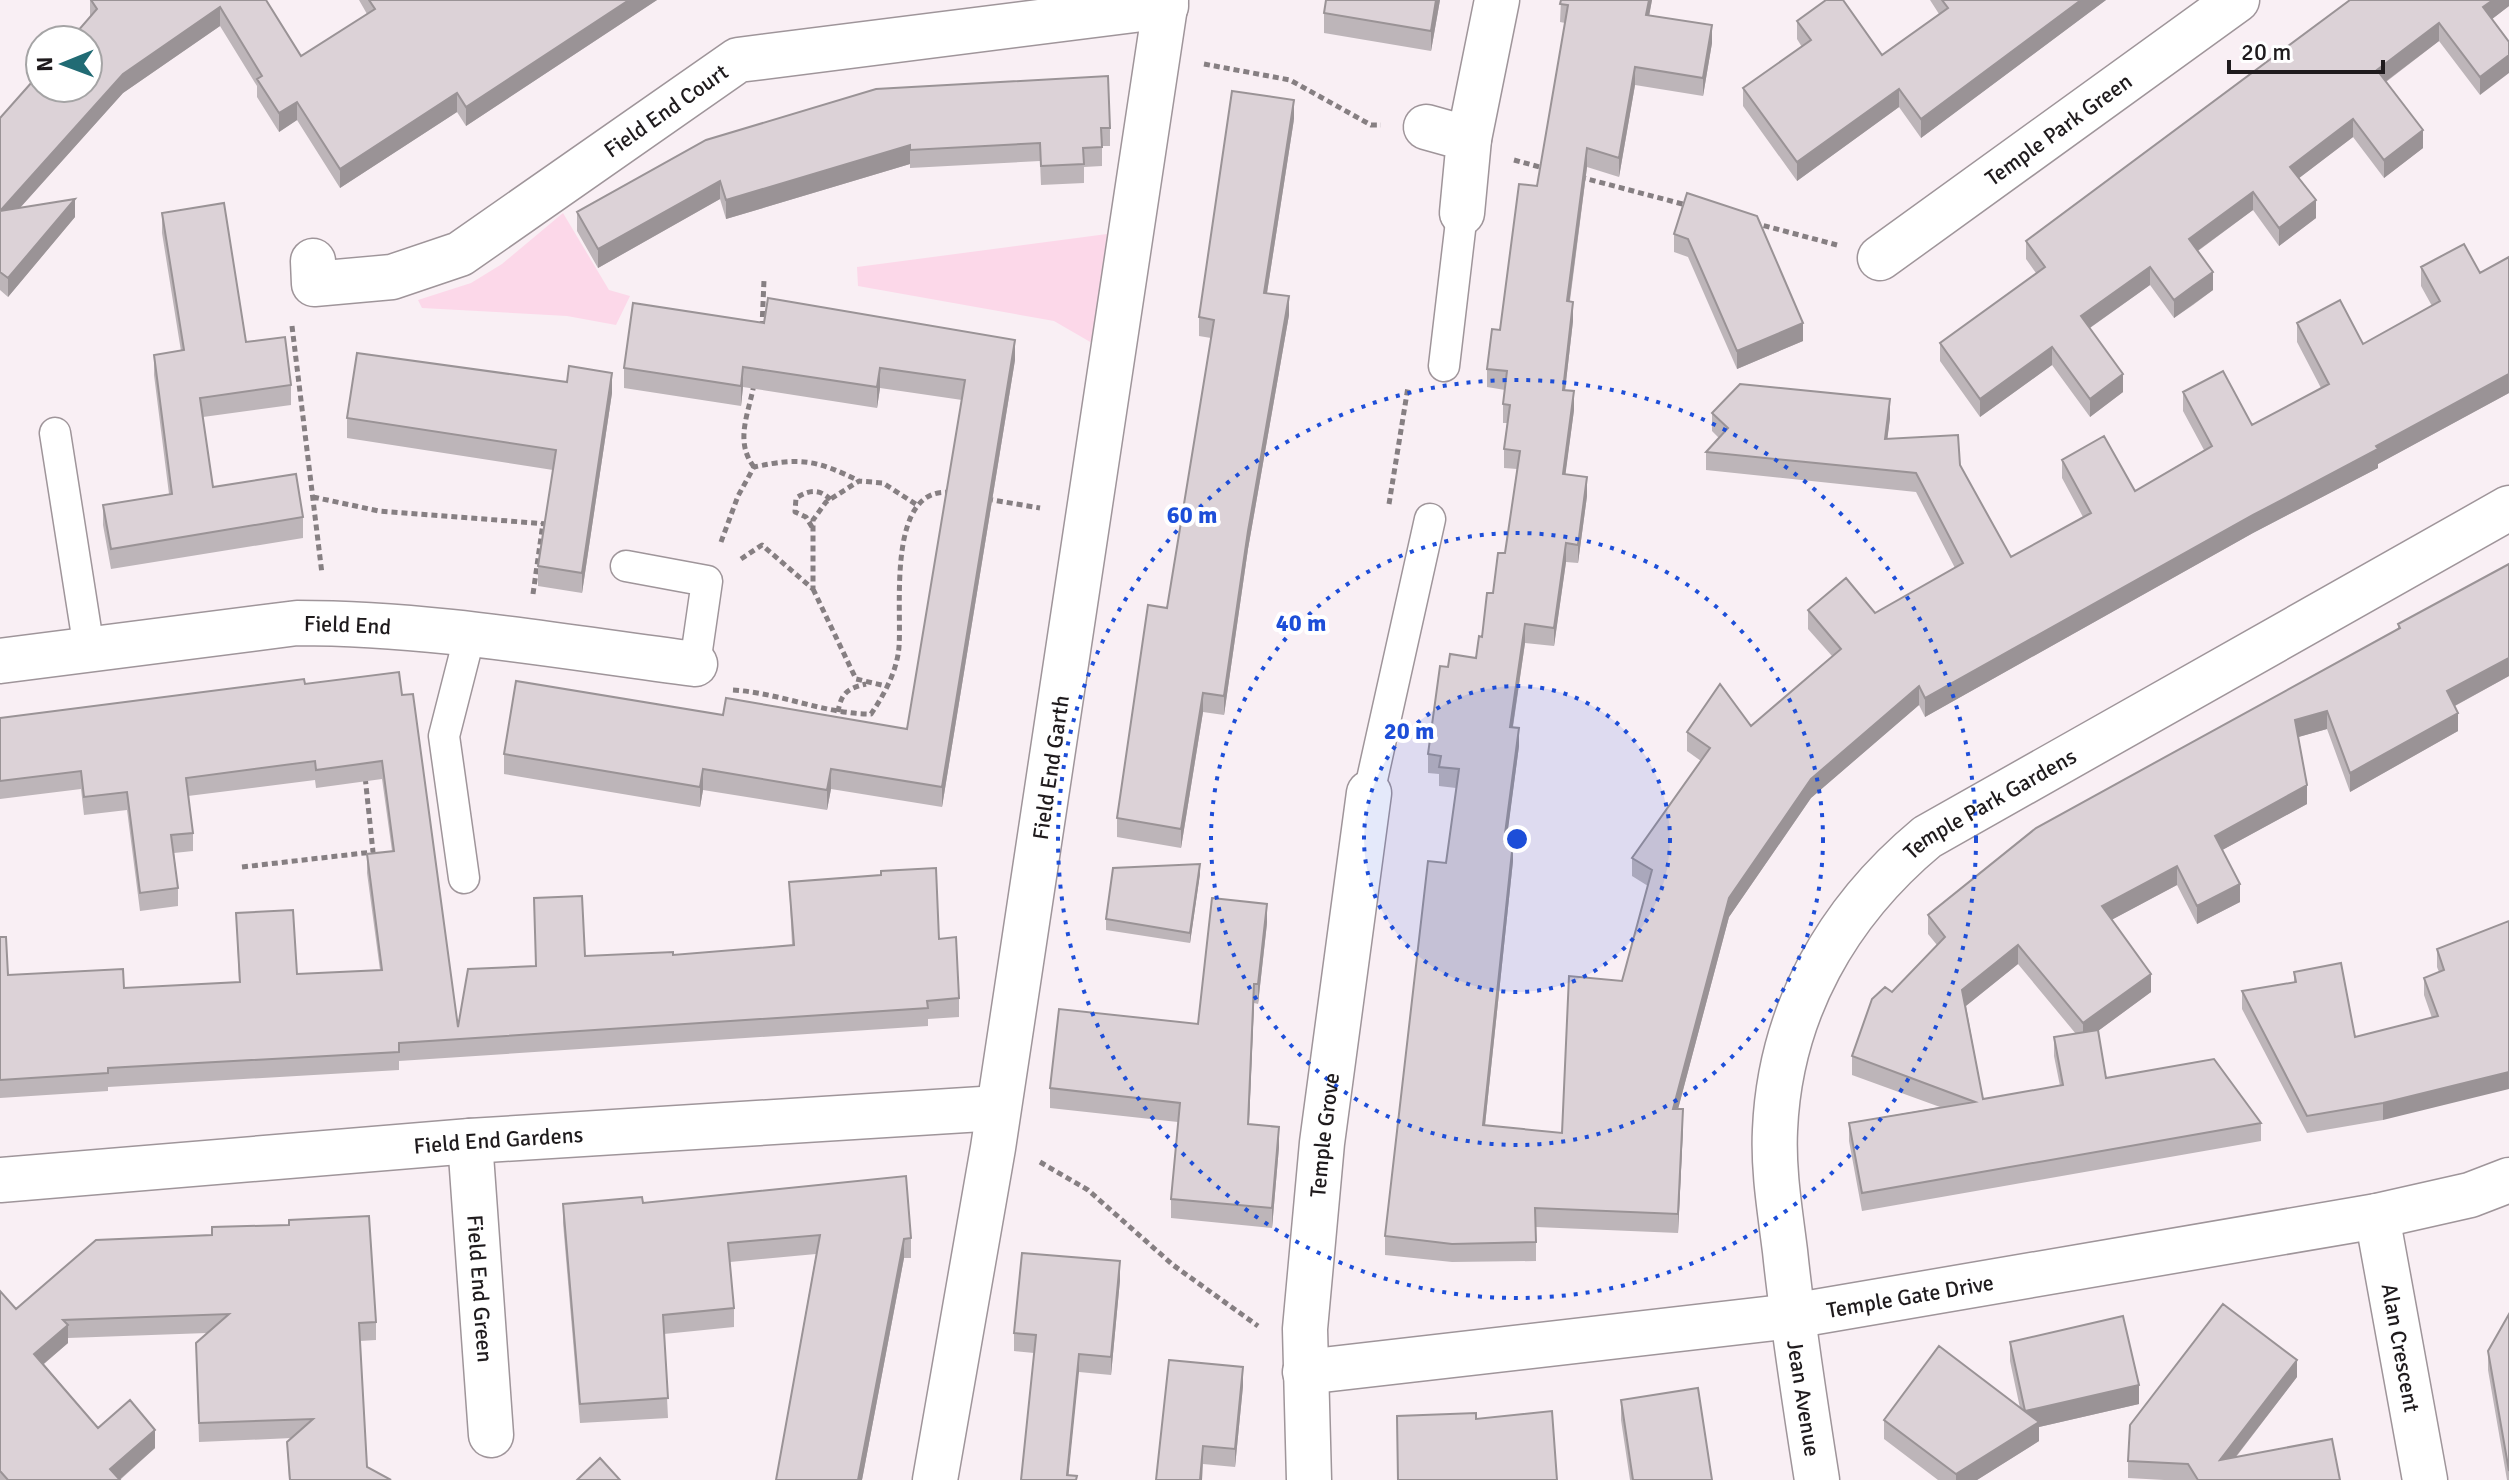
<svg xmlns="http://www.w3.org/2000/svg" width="2509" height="1480" viewBox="0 0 2509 1480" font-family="Signika,sans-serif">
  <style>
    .green { fill: #fcd8e9 }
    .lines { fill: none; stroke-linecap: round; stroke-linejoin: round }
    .service-casing { stroke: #9f959a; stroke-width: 33 }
    .minor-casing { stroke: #9f959a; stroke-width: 47 }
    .path { stroke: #867f82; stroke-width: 5; stroke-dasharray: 6 4; stroke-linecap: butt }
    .service { stroke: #fff; stroke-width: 30 }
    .minor { stroke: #fff; stroke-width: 44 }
    .wall { fill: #bdb5b9; fill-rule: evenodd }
    .shaded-wall { fill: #9a9396 }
    .building { fill: #dcd2d7; stroke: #9a9396; stroke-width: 2 }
    .ring { fill: none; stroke: #1d4ed8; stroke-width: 4; stroke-dasharray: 4 8 }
    .labels { text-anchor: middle; stroke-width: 8; stroke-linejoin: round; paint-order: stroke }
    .street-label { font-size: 22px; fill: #1f1b1d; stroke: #fff }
    .centre { fill: #1d4ed8; stroke: #fff; stroke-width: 4 }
    .ring-label { font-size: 24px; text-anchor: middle; font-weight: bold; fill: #1d4ed8; stroke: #fff; stroke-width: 8; stroke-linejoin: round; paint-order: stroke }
  </style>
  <rect width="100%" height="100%" fill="#f9eff4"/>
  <!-- green -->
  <path class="green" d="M563,213L609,290L630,296L616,325L567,316L422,308L418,300L471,283L502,264Z
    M1107,234L1092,343L1054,321L858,286L857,267Z"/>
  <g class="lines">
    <defs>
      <path id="service" d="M1444,366L1462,213
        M55,433L89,649
        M626,566L707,581L695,664
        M1369,793L1430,519
        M464,878L444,736L470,634"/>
      <g id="minor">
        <path d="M1426,127L1469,139L1462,213"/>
        <path d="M1469,139L1497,0"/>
        <path id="s1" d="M1880,258L2237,0"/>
        <path id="s2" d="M313,261L314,284L392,277L460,254L738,60L1166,6"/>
        <path id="s3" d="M0,661L297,623C431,623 562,647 695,664"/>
        <path id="s4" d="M470,1141L491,1435"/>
        <path id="s5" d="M0,1180L470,1141L998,1108"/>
        <path id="s6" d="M2377,1216L2425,1480"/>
        <path id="s7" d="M1305,1372L1792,1316L2377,1216L2470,1195L2509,1180"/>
        <path id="s8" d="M935,1480L993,1148L1166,0"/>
        <path id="s9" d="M1309,1480L1305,1329L1322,1143L1369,793"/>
        <path id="s10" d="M1817,1480C1805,1404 1793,1328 1785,1251C1780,1211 1773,1170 1775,1130C1780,1012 1837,912 1927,837L2509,508"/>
      </g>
    </defs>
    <!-- service casing -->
    <use href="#service" class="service-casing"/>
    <!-- minor casing -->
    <use href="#minor" class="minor-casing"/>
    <!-- path -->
    <path class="path" d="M1204,64L1290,80L1371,125H1381
      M1514,160L1547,169
      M1580,177L1690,206
      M1754,223L1837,245
      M292,326L322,574
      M762,327L764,280
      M754,467C734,441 749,413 754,384
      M313,497L379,511L548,524
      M987,499L1040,508
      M1389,504L1408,387
      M812,527L806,517L795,512L796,498C809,490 819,488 831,500
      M721,542L738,496L754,467C800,457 817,460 859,481
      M741,559L762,545L813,589V520L826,502L859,481L883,483L917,505
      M813,589L856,679L886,686
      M533,594L543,523
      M733,690C781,693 824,714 871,714C884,695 897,671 899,647C902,607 886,482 953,493
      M838,712C841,693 848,688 866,684
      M242,867L373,852L365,776
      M1040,1162L1088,1190L1173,1265L1258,1326"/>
    <!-- service -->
    <use href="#service" class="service"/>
    <!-- minor -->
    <use href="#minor" class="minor"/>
  </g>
  <!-- wall -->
  <path class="wall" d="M90,0H266L301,56L367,14L359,0H657L466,126L457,112L340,188L297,120L279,132L257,97V86L220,26L123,93L20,208L75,217L8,297L0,290V118L90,17Z
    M1326,0H1440L1431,51L1324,33V13Z
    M1561,0H1652L1649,15L1712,43L1703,96L1635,85L1619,177L1587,167L1570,301L1573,321L1565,390L1574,410L1565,475L1587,496L1578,563L1566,562L1554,646L1525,643L1513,727L1519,746L1506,842L1513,861L1485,1125L1562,1133L1622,981L1648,886L1632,876V858L1701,761L1687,751V732L1751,726L1832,656L1808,629V610L1875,613L1955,568L1916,492L1706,470V452L1719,438L1712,431V413L1890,418L1887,439L1960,465L2011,557L2083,517L2062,478V460L2135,491L2204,450L2183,411V392L2252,425L2321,388L2297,342V323L2363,344L2432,306L2421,286V267L2480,273L2509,257V393L2378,464V468L2253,533L1925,717L1919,705L1811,798L1729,917L1678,1109L1683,1128L1678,1233L1536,1227V1261L1452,1262L1385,1255V1236L1446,863L1456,788L1439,786V774L1428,773V754L1448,667L1476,658L1505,553L1517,469L1504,468V449L1507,423H1503V404L1505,390L1487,387V369L1500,330L1537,186L1565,23L1560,22Z
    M1930,0H2106L1921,138L1899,107L1797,181L1743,106V88L1802,47L1797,39V21L1882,55L1939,14Z
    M2350,0H2509V6L2492,19L2480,95L2439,41L2386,82L2423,148L2384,178L2353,137L2299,178L2316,218L2279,246L2253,210L2198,251L2213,290L2193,305L2174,318L2150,285L2090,328L2123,392L2090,417L2052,365L1980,417L1940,361V343L2036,273L2026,259V241Z
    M1294,119L1267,293L1289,315L1248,549L1224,715L1203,712L1181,848L1117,837V818L1167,608L1211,338L1199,336V317Z
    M1110,128V146H1102V166L1084,167V183L1041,185L1040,161L910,168V164L726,219L720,199L598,268L577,231V212L706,140Z
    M1687,193L1803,341L1737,369L1688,257L1674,252V234Z
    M162,213L246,342L291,385V405L203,417L213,487L303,517V538L111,569L103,525V505L169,494L154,375V355L181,351L162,233Z
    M1015,360L942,807L831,789L827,810L703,790L700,807L504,774V754L723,715L907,729L962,400L880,388L877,408L743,387L741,406L624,388V368Z
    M612,393L582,593L538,586V566L553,470L347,438V418Z
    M2509,564V676L2455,706L2458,731L2350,792L2327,729L2298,737L2307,804L2222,850L2240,902L2197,924L2177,885L2111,920L2151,992L2098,1031L2106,1078L2261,1123V1141L1862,1211L1849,1141V1123L1940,1107L1852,1075V1056L1892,992L1937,945L1928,934V915L2398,629V624ZM2018,964L2076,1034L2054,1037V1056L2060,1086L1983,1099L1966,1006Z
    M305,684L402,695L458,1027L536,966L534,898L585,956L673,955L792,945L789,882L939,939L959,998V1017L928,1019V1026L399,1061V1070L108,1087V1091L0,1098V937L8,975L124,988L239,982L236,913L297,974L380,970L367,873V854L392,851L382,779L316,788L315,780L188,796L193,833V851L174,853L178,888V906L140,911L127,810L84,815L81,789L0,799V718Z
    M1200,874L1190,943L1106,930V919Z
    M2509,921L2383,1120L2307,1133L2242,1009V991L2294,982V972L2355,1037L2432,1018L2424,995V978L2439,972L2437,967V949Z
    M1267,923L1258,1004L1254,1003L1249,1125L1279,1147L1272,1228L1171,1218V1199L1178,1122L1050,1108V1088L1198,1024Z
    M643,1203L911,1238V1258H904L862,1480H776L816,1254L730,1262L734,1308V1327L664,1334L668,1418L580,1423L563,1223V1204Z
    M96,1240L376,1322V1340L360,1341L367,1467L391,1480H289L287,1442L292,1438L199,1442L196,1343L207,1333L68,1338V1343L44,1364L98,1428L155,1448L120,1480H0V1291L16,1309Z
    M1120,1280L1111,1375L1079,1372L1021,1480L1034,1353L1014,1351V1333Z
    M2509,1314V1480H2507L2488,1370V1351Z
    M2010,1342L2139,1404L2039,1427V1441L1977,1480H1938L1884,1439V1420L2020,1408L2010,1361Z
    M2297,1377L2236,1457L2340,1480H2164L2128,1478V1461Z
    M1243,1386L1235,1467L1203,1464L1202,1480H1156Z
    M1621,1400L1712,1480H1630L1621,1420Z"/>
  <!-- shaded-wall -->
  <path class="shaded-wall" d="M629,0H657L466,126V107Z
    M1436,0H1440L1431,51V31Z
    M1649,0H1652L1646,33V15Z
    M2081,0H2106L1921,138V119Z
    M2493,0H2509V6L2483,26V7Z
    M220,7V26L123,93L0,230V211L123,74Z
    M2439,23V41L2377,88V70Z
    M1712,25V43L1703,96V78Z
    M2509,55V73L2480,95V77Z
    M1635,67V85L1619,177V158Z
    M1899,89V107L1797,181V162Z
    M457,93V112L340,188V169Z
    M1294,100V119L1264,312V293Z
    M297,102V120L279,132V113Z
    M2353,119V137L2290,185V167Z
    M2423,130V148L2384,178V160Z
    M910,145V164L726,219V200Z
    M1587,148V167L1567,320V301Z
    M720,181V199L598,268V249Z
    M2253,192V210L2189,257V239Z
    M75,199V217L8,297V278Z
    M2316,200V218L2279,246V228Z
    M2150,267V285L2081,334V316Z
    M2213,272V290L2174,318V300Z
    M1289,296V315L1248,549L1224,715V696L1248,531Z
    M1573,302V321L1563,408V390Z
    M1803,323V341L1737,369V351Z
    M1015,340V360L942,807V787Z
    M2052,347V365L1980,417V399Z
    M743,367V387L741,406V386Z
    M880,368V388L877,408V387Z
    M612,373V393L582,593V573Z
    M2123,374V392L2090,417V399Z
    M2509,374V393L2378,464V468L2253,533L1925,717V698L2376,446Z
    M1574,391V410L1563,493V474Z
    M1890,399V418L1885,458V439Z
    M1587,477V496L1578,563V545Z
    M1566,543V562L1554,646V628Z
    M1525,624V643L1510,745V727Z
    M2509,658V676L2447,710V691Z
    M1919,686V705L1811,798L1729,917L1673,1128V1109L1729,898L1811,779Z
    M1203,693V712L1181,848V829Z
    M2327,711V729L2295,738V720Z
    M2458,713V731L2350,792V773Z
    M1519,728V746L1504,860V841Z
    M703,769V790L700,807V787Z
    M831,769V789L827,810V790Z
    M2307,785V804L2215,854V836Z
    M1513,842V861L1483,1144V1125Z
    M1200,864V874L1190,943V933Z
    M2177,866V885L2102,925V906Z
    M2240,884V902L2197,924V906Z
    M1267,904V923L1258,1004V984Z
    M2018,945V964L1962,1009V990Z
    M2151,974V992L2083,1042V1023Z
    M1254,984V1003L1248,1144V1124Z
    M2509,1072V1089L2383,1120V1103Z
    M1683,1109V1128L1678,1233V1214Z
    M1279,1127V1147L1272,1228V1208Z
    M904,1239V1258L862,1480H858Z
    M1120,1261V1280L1111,1375V1357Z
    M68,1325V1343L34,1372V1354Z
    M1079,1354V1372L1068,1480H1067Z
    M2297,1360V1377L2220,1477V1460Z
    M1243,1367V1386L1235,1467V1449Z
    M2139,1385V1404L2039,1427V1441L1977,1480H1956V1474L2025,1411Z
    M155,1430V1448L119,1480L110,1469Z
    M1203,1446L1202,1480H1200Z"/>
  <!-- building -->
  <path class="building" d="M91,0H266L301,56L375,9L369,0H629L466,107L457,93L340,169L297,102L279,113L257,79L262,76L220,7L123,74L0,211L75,199L8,278L0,272V118L40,73V88H88V40H70L97,9Z
    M1326,0H1436L1431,31L1324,13Z
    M1561,0H1649L1646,15L1712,25L1703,78L1635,67L1619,158L1587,148L1567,301L1573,302L1563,390L1574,391L1563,474L1587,477L1578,545L1566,543L1554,628L1525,624L1510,727L1519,728L1504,841L1513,842L1483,1125L1562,1133L1569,976L1622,981L1652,870L1632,858L1710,748L1687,732L1720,684L1751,726L1841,649L1808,610L1846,578L1875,613L1963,563L1916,473L1706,452L1728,428L1712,413L1740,384L1890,399L1885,439L1958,435L1960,465L2011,557L2091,513L2062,460L2104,436L2135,491L2212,446L2183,392L2223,371L2252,425L2329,384L2297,323L2340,300L2363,344L2440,301L2421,267L2464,244L2480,273L2509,257V374L2376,446L2378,449L2253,515L1925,698L1919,686L1811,779L1729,898L1673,1109H1683L1678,1214L1535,1208L1536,1242L1452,1244L1385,1236L1428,861L1446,863L1459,769L1439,767L1441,756L1428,754L1440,666L1448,667L1450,654L1476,658L1479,636L1482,637L1487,593H1493L1498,553H1505L1520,451L1504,449L1510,405L1503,404L1507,371L1487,369L1492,329L1500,330L1519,184L1537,186L1568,5L1560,4Z
    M1826,0H1843L1882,55L1948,8L1942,0H2081L1921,119L1899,89L1797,162L1743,88L1811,40L1797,21Z
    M2350,0H2493L2483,7L2509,42V55L2480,77L2439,23L2377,70L2423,130L2384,160L2353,119L2290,167L2316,200L2279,228L2253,192L2189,239L2213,272L2193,286L2174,300L2150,267L2081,316L2123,374L2090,399L2052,347L1980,399L1940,343L2045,267L2026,241Z
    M1108,76L1110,128H1101L1102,147L1083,148L1084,164L1041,166L1040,143L910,150V145L726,200L720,181L598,249L577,212L706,140L876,89Z
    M1232,91L1294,100L1264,293L1289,296L1248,531L1224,696L1203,693L1181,829L1117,818L1148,605L1167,608L1214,320L1199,317Z
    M1687,193L1757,216L1803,323L1737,351L1688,239L1674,234Z
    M224,203L246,342L285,337L291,385L200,398L213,487L296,474L303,517L111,549L103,505L172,494L154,355L184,350L162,213Z
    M768,298L1015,340L942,787L831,769L827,790L703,769L700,787L504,754L516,681L723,715L726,698L907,729L965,380L880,368L877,387L743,367L741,386L624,368L633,303L764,323Z
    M357,353L567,382L569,366L612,373L582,573L538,566L556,450L347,418Z
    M2509,564V658L2447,691L2458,713L2350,773L2327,711L2295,720L2307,785L2215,836L2240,884L2197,906L2177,866L2102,906L2151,974L2083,1023L2018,945L1962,990L1983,1099L2063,1085L2054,1037L2098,1030L2106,1078L2214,1059L2261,1123L1862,1193L1849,1123L1975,1102L1852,1056L1872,999L1885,987L1892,992L1945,937L1928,915L2036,828L2400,628L2398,624Z
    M399,672L402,695L413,694L458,1027L468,969L536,966L534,898L582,896L585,956L673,952V955L794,945L789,882L881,875V871L936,868L939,939L956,937L959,998L927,1001L928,1008L399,1043V1052L108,1068V1073L0,1080V937H6L8,975L123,969L124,988L240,982L236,913L293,910L297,974L382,970L367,854L394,851L382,761L316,770L315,761L186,778L193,833L171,835L178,888L140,893L127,792L84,797L81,771L0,781V718L304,679L305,684Z
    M1200,864L1190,933L1106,919L1113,868Z
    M1212,898L1267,904L1258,984H1254L1248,1124L1279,1127L1272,1208L1171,1199L1180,1103L1050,1088L1059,1009L1198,1024Z
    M2509,921V1072L2383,1103L2307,1116L2242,991L2296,982L2294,972L2341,963L2355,1037L2438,1016L2424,978L2444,970L2437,949Z
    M906,1176L911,1238L904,1239L858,1480H776L820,1235L728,1243L734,1308L663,1315L668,1398L580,1404L563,1204L642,1197L643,1203Z
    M369,1216L376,1322L359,1323L367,1467L391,1480H290L287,1442L313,1419L199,1423L196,1343L229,1314L63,1320L68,1325L34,1354L98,1428L130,1400L155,1430L110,1469L120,1480H8L0,1471V1291L16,1309L96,1240L212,1235V1227L289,1225V1220Z
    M1022,1253L1120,1261L1111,1357L1079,1354L1067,1475L1077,1476L1076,1480H1021L1036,1335L1014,1333Z
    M2223,1304L2297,1360L2220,1460L2332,1439L2340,1480H2198L2188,1464L2128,1461L2130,1425Z
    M2509,1314V1471L2488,1351Z
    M2123,1316L2139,1385L2025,1411L2010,1342Z
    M1939,1346L2039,1422L1956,1474L1884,1420Z
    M1169,1360L1243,1367L1235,1449L1203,1446L1200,1480H1156Z
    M1698,1388L1712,1480H1633L1621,1400Z
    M1552,1411L1557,1480H1398L1397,1416L1476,1413V1419Z
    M600,1458L620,1480H577Z"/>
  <!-- distance rings -->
  <circle cx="1517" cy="839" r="153" fill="#1d4ed8" fill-opacity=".12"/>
  <g class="ring">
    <circle cx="1517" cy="839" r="153"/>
    <circle cx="1517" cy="839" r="306"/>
    <circle cx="1517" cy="839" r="459"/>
  </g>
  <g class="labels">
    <!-- street labels -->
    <g class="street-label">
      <text dy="8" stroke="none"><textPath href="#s2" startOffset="424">Field End Court</textPath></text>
      <text dy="8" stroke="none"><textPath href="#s1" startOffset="220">Temple Park Green</textPath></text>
      <text dy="8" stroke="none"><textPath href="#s3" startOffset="350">Field End</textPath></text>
      <text dy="8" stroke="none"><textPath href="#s8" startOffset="722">Field End Garth</textPath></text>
      <text dy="8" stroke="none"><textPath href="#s10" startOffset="764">Temple Park Gardens</textPath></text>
      <text dy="8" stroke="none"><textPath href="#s9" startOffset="346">Temple Grove</textPath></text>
      <text dy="8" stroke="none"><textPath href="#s5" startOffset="500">Field End Gardens</textPath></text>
      <text dy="8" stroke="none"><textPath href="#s4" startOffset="148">Field End Green</textPath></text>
      <text dy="8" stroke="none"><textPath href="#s7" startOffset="610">Temple Gate Drive</textPath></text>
      <text dy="8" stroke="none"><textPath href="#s6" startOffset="134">Alan Crescent</textPath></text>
      <text transform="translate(1804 1398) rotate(81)" y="8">Jean Avenue</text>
    </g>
  </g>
  <circle cx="1517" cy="839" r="12" class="centre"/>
  <g class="ring-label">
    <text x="1192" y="523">60 m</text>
    <text x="1301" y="631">40 m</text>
    <text x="1409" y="739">20 m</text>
  </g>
  <!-- north arrow -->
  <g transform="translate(64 64) rotate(269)"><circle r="38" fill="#ffffff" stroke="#a5a4a5" stroke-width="2"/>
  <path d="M0-6L14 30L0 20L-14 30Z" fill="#216b74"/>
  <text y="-12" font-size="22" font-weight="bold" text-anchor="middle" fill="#1f1b1d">N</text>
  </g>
  <!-- scale -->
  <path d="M2229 60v12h154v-12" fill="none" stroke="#1f1b1d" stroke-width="4"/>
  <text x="2241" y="60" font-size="24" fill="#1f1b1d" stroke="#ffffff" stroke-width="6" paint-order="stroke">20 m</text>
</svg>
